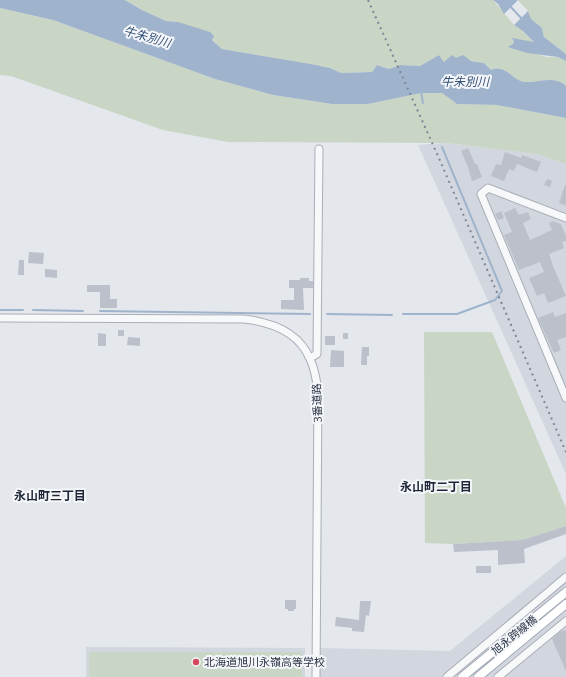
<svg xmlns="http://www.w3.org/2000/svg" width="566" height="677" viewBox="0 0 566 677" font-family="'Open Sans','Noto Sans JP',sans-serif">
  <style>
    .built { fill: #d2d6de }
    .green { fill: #c9d6c5 }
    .water { fill: #9fb4cc }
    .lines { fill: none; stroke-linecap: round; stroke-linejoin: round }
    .stream { stroke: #9fb4cc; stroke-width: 2 }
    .building { fill: #bbc0ca }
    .minor-casing { stroke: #a9aeb7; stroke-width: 9 }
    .major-casing { stroke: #a3abb8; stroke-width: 10 }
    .minor { stroke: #f7f8fa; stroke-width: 7 }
    .major { stroke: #fff; stroke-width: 8 }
    .rail { stroke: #7d8696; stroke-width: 2; stroke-dasharray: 2 4; stroke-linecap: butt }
    .poi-dot { fill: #d1495b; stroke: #f4f6f9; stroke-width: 1.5 }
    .labels { text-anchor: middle; stroke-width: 4; stroke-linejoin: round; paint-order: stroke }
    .street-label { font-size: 11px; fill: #2b3445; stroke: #f4f6f9 }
    .poi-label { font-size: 11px; fill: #2b3445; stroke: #f4f6f9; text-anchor: start }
    .water-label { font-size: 12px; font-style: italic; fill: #34527a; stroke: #f4f6f9 }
    .neighbourhood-label { font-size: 12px; font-weight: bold; fill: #1d2536; stroke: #f4f6f9 }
  </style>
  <rect width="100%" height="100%" fill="#e4e7ec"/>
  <!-- built -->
  <path class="built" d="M446,143L537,154L566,164V474L418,145Z
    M566,556V677H319V648L450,651Z
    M86,647L305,648V677H86Z"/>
  <!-- green -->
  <path class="green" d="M125,0H493L514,25L523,31L535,43L512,39L514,43L509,46L547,57H558L566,61V86C555,75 538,83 525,82C515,81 509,70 500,69C498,68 493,69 491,70L484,63L456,58L444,62L439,55L420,66L401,65L389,69L377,65L372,72L341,73L330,68L311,64L222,49L212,39L178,22L166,21L142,10Z
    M518,0H566V54L544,37L542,28L530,19L528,11Z
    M0,8L53,20L215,79L273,95L332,104H368L421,93H442L457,104L497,105L566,118V164L537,154L447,143L228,142L163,130L11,76L0,75Z
    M424,332H492L566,508V526L522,540L453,544L425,543Z
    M89,652H302V677H89Z"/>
  <!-- water -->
  <path class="water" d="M0,0H125L142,10L166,21L178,22L210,32L214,36L212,40L222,49L311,64L330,68L341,73L372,72L377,65L389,69L401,65L420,66L439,55L444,62L452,55L456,58L463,55L471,61L484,63L491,70C493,69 498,68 500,69C509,70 515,81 525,82C538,83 555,75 566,86V118L497,105L457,104L442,93H421L368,104H332L273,95L215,79L53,20L0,8Z
    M493,0H518L504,14L498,4Z
    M528,11L531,19L542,28L544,37L566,54V61L558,57L527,53L508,47L514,43L512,38L534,42L523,31L514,25Z"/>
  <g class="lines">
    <!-- stream -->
    <path class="stream" d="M509,5L522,19
      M421,92L423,103
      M0,310H23
      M33,310L83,311
      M100,311L310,314
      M327,314L392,315
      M403,314H457L495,300L502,291L442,147"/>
  </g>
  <!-- building -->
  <path class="building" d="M468,148L475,164H477L482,177L472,181L468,167L461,151Z
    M505,152L521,158L522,155L541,162L537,172L517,164L514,171L509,169L504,181L491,176L496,164L501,165Z
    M547,179L552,181L550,187L544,185Z
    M565,185H566V206L559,203Z
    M515,208L519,215L528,212L531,219L523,223L530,240L552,230L549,223L554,221L555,222L561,224L566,236V241L562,242L564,248L549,254L553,266L566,296L548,303L544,293L537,296L529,278L544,272L540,262L519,270L504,235L512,232L504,213Z
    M501,211L504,218L498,220L495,214Z
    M29,252L44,253L43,264L28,263Z
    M19,260H24V275H18Z
    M45,269L57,270V278L45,277Z
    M300,278H309V281H313V288H303L304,310L281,309V300H294V288H289V280H300Z
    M87,285H110V299H117V308H100V292H87Z
    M553,312L555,317L566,313V337L557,340L561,350L554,353L538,318Z
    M118,330H124V336H118Z
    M98,333L106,334V346H98Z
    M343,333H348V339H343Z
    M325,336H335V345H325Z
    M128,337L140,338V346L127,345Z
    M362,347H369V356H367V365H361Z
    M331,350L344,351V367H330Z
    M566,526V534L524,549L525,563L498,565V550L454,552L453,544L522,540Z
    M476,566H491V573H476Z
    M285,600H296V609H294V611H288V609H285Z
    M360,601H371L369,616L366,615L364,632L352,631V628L335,626L336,617L359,620Z
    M566,630V671L552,639L560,632Z"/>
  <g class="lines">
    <defs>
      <path id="minor" d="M566,218L488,188L481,194L566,398
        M0,318L244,319C270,322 299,332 310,359C315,369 316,379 318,390L316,677
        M310,358L317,354L319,149
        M447,677L566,577
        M498,677L566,621"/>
      <path id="major" d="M462,677L566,592
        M478,677L566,604"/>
    </defs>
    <!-- minor casing -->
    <use href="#minor" class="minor-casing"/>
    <!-- major casing -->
    <use href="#major" class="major-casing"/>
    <!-- minor -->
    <use href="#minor" class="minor"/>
    <!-- major -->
    <use href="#major" class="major"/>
    <!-- rail -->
    <path class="rail" d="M368,0L438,156L566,452"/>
  </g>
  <!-- markers -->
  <circle class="poi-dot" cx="196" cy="662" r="4"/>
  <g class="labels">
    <!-- street labels -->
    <g class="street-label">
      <text transform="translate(317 403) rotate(-92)" y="4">3番道路</text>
      <text transform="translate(514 635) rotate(-39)" y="4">旭永跨線橋</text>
    </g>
    <!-- poi labels -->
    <g class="poi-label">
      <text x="204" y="666">北海道旭川永嶺高等学校</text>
    </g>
    <!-- water labels -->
    <g class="water-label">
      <text transform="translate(147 37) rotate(16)" y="4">牛朱別川</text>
      <text x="465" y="86">牛朱別川</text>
    </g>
    <!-- neighbourhood labels -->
    <g class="neighbourhood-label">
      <text x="436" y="491">永山町二丁目</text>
      <text x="50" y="500">永山町三丁目</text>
    </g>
  </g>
</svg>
